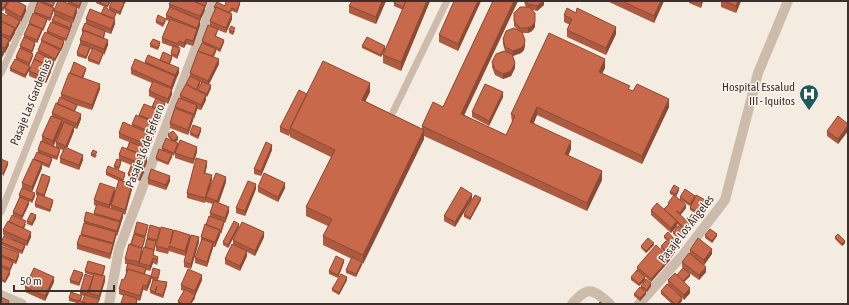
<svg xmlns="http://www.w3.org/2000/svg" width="849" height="305" viewBox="0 0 849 305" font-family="'Asap Condensed',sans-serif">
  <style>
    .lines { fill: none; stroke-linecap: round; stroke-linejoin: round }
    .service { stroke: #cdbbac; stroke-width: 7 }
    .minor { stroke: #cdbbac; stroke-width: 10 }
    .wall { fill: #ac5a40; fill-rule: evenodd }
    .shaded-wall { fill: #8c4a34 }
    .building { fill: #c8694b; stroke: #8c4a34 }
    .labels { text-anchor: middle; stroke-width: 3; stroke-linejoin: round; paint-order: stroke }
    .poi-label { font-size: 12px; fill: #3b302b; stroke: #fbf5ee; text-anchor: end }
    .street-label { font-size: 12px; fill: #3b302b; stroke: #fbf5ee }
  </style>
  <rect width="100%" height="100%" fill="#f4ebe1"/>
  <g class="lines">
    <!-- service -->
    <path class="service" d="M1,73L34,1
      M393,112L447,1
      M1,212L85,1"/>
    <!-- minor -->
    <path class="minor" d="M1,295L22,304
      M109,304L119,249L214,1
      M572,304C589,285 592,289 610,304
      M639,304L682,256L725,200L758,73L788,1"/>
  </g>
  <!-- wall -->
  <path class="wall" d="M1,1H9V2L26,11L21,22L20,21V23L15,31V33L10,42H9V45L5,53H4V54L1,59V15L7,16L8,15L5,13V8L6,6L3,11L1,10Z
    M40,1H56L53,7L54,10L50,21L47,20V21L43,31H42L37,43L35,42V45L32,53L33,56L29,66L16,60V57L20,48V46L24,37V35L34,13V12Z
    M68,1H82L79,9L77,8V12L73,23L64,19L72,25L66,41L62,40L64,43L61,51H60V52L55,61H54V63L46,83L29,76V70L25,78L10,71V68L30,69L38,53V50L42,42L41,40L47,33V31L52,22V20L54,15V10L68,3Z
    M96,1H111L107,8L96,3Z
    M112,1H126L125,4H124V5L120,15L116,13V15L114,19L115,24L111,34L105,32V34L104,38L108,45L104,55L103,54L99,65L88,61V58L92,50L90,49L86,59L77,56V53L80,44V40L83,33L82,32V30L86,23V19L101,14L109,10V7Z
    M239,1L240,4L237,13L232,11L230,13L232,19L226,33L218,30L216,36L224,42L220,52L216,50V52L214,57L219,64L209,84L211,88L207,97L206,96V100L201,110L197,109L188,135L170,128V123L175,107L180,98V95L190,77V73L202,43V41L210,25V21L215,10L214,7L225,6ZM200,82L201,83L198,91L197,90L200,84Z
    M386,1L376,24L349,13V6Z
    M395,1H430L401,71L383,63V55L403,10L394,6V3Z
    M481,1L458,51L439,42V35Z
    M493,1H518L464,115L506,135L512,123L511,114L605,68L602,73L630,90L669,107L642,164L537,115L534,123L571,149L568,156L602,180L587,211L424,136V139L363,264L362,263L356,277L346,273V270L352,259L323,245V236L328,226L306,216V207L331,157L290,137V134L289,136L280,132V127L307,94L370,92L365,101L422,129V126L443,107Z
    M524,1H544V5L537,11L532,10L535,27L532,31L528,33H522L525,45L524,50L521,53L512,56L515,68L511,76L503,79L495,75L492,67V62L505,51L503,44V39L517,29L514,26V13L526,7L525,5Z
    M607,1H664L654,23Z
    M689,1H703L701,8L689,3Z
    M721,1H741L736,13L721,7Z
    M169,4L205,9V11L200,21V25L193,46L186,44L184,48L179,46L178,48L180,51L177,59L172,56V59L170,64L179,73L172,90V94L168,104L165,102V105L162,111V116L153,138V140L148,150L146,149L145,156L147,162L144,170V172L140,181L128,176V174L131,165L121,161V164L119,170L114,168V166L119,160V155L127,149L129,142L119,138V133L132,126V124L139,116V115L152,107L156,99L149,96V91L152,83L131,74V69L145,64V62L160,60L171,55V53L173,47L162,43V38L169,21L166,20V15L169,8Z
    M576,13L616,34L606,55L567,37V30L570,25L564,22V15Z
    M156,21H166L163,27L156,23Z
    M229,30L235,31L233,35L229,33Z
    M150,44L160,45L158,50L150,47Z
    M362,46L385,49L381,57L362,48Z
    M86,70L83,78L100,89L92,110L76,105L77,107L75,111L81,119L77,129L74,128V131L67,148L83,160L79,170L60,163V158L63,150L60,149V151L57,160L52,158V160L49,168L42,165V168L32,192L22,188V183L38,152V150L42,141V136L52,116V113L61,97V94ZM60,131L56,142V147L54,146Z
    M503,97L489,126L472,117V112Z
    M848,124V131L838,144L827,136V131Z
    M201,131L198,139L190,135V133Z
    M168,134L178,140L176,142L178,144L197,152L193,164L175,158V153L174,156L172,155V157L168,165L156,160V158L162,150V148L171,140L168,137Z
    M272,150L261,176L254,174V169Z
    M91,154L97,155L95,158L91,156Z
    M207,166L205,173L212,180L208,192L226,182L219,203L229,212L225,223H224L221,234L220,233V235L215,247H213L207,267L195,263V258L201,242V237L210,216V213L213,204L206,202V198L205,203L187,198V193Z
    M106,172L125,176L123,181L132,189L125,215L123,214V217L117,236H116L110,259L77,249V244L81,235L84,226V221L94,214L96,206L94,205V200L115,193L110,208H111V205L119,181L106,175Z
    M148,179L170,181L166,190L148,184Z
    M50,180L44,197L53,202L50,212L35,207V204L38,196L36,195V192Z
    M258,187L285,188L278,202L258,192Z
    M256,189L245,216L236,213V208Z
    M679,190L676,197L680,200V197H695L709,204L702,217L690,210V208L692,203L690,206L680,200L686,208L680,215L688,222V220H698L694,226L689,223V225L684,231L677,224V226L671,233L651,215V210L664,209L668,206V203L674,196L670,194V192Z
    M19,195L35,196L32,203L29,201V204L22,219L13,215V212L19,198Z
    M472,199L455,227L444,221V216Z
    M481,200L470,220L464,217V214Z
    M36,218L32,226L27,224V221Z
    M26,224L24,229L31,237L27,246L25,245V247L22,254L1,245V242L12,239L3,235V230Z
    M150,225L160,228L154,252V255L158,257V262L157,265L153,263L150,271L146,270L145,275L151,281L147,291L143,290L140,301L137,300V304H121L124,296L119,294V289L124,280L126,274V271L127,264H125V259L134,233L148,228L142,250L140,260L145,247Z
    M239,227L228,248L223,245V242Z
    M673,232L684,234L679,239L673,234Z
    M173,235L199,242L191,269L184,267V262L189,243L185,256L169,251L168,254L156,251V246Z
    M705,235L717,236L712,243L705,238Z
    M664,236L675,242L672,246L664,238Z
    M264,237L255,256L247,252V256L240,271L225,264V259L233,244V240Z
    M835,237L845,243L842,246L835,239Z
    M654,245L646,253L641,248V246Z
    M1,246L19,256L16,264L13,263V264L10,271L1,267Z
    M661,246L675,252L671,258L661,249Z
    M690,250L712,254L704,265L706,272L699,280L685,270L690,276L684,282L690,293L684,300L682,298V301L679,304H672L661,294V291L679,295L668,285V280L677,275L683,268L682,267V262L690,253Z
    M670,260L651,282L637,270V267Z
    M344,262L338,278L329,274V271Z
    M1,267L10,274L5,283L1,281Z
    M105,268L103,276L105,281L99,301V300V302L77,303L69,301V298H82L81,301L82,302L84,296L80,295V292L93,278V276L85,273V271Z
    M160,272L158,280L167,285L163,298L155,295V293V295L150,293V290L153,280L151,279V277Z
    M83,275L79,286L70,283V280Z
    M631,277L645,280L639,286L631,280Z
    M202,280L195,296V298L191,304H178V301L184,291L181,290V285Z
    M347,280L339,295L332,291V289Z
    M54,282L45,301L25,292V287Z
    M641,286H651L647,292L644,290L646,294L640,301L634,296V294L641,288Z"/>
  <!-- shaded-wall -->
  <path class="shaded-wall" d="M8,1H9V2L3,11V8Z
    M81,1H82L79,9V6Z
    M110,1H111L107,8V6Z
    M207,1H208L200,21V25L193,46V41L200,20V16Z
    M382,1H386L376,24V17Z
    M427,1H430L401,71V62Z
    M478,1H481L458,51V44Z
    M514,1H518L461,122V114Z
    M543,1H544V5L537,11V6Z
    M661,1H664L654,23V16Z
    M701,1H703L701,8Z
    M738,1H741L736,13V6Z
    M240,2V4L237,13V10Z
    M124,3V5L120,15V12Z
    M26,6V11L21,22V17Z
    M77,7V12L73,23V18Z
    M54,8V10L50,21V18Z
    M535,13V27L532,31L528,33V28Z
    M232,14V19L226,33V28Z
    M47,19V21L43,31V29Z
    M115,19V24L111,34V29Z
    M20,21V23L15,32V29Z
    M72,23V25L66,41V39Z
    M616,27V34L606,55V48Z
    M15,28V33L10,42V37Z
    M42,29V32L37,43V40Z
    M186,39V44L184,48V43Z
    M9,40V45L5,53V48Z
    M108,40V45L104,55V49Z
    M224,40V42L220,52V49Z
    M525,40V45L524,50L521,53L513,56V51Z
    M64,41V43L61,51V49Z
    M35,42V45L32,53V51Z
    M385,46V49L381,57V55Z
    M90,47V50L86,59V57Z
    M180,48V51L177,59V56Z
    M4,49V54L1,59V54Z
    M60,50V52L55,61V59Z
    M103,53V55L99,65V63Z
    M33,54V56L29,66V63Z
    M219,59V64L208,86V81Z
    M605,59V68L599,80V72Z
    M54,61V63L51,70V68Z
    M515,63V68L511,76L503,79V74Z
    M30,66V69L25,78V75Z
    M51,67V72L46,83V78Z
    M86,68V70L82,81V78Z
    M179,68V73L175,80V75Z
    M175,76V82L172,90V94L168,104V99L171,91V87Z
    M200,81V84L196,93V90Z
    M370,83V92L362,108V100Z
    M100,84V89L92,110V105Z
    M211,85V88L207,97V94Z
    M503,92V97L489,126V121Z
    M206,95V100L201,110V105Z
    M669,99V107L642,164V156Z
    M165,102V105L160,114V111Z
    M197,105V110L194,119V114Z
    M537,107V115L530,130V122Z
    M162,111V116L157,127V122Z
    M81,114V119L77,129V124Z
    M193,115V120L188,135V130Z
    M62,120V125L53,146V141Z
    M157,123V128L153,138V133Z
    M74,126V131L66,151V146Z
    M848,126V131L838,144V139Z
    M201,128V131L198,139V136Z
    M424,130V139L363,264V255Z
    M153,135V140L148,150V145Z
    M178,137V140L173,143V141Z
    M571,141V149L565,163V154Z
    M272,145V150L261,176V171Z
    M197,147V152L193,164V159Z
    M60,149V151L57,160V157Z
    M172,154V157L168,165V163Z
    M83,155V160L79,170V165Z
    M147,157V162L144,170V165Z
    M52,158V160L49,168V165Z
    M207,161V166L204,178V173Z
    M8,162V165L3,177V174Z
    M42,163V168L32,192V187Z
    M144,169V172L140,181V178Z
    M602,171V180L587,211V203Z
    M212,175V180L205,203V198Z
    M170,176V181L166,190V185Z
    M50,177V180L44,198V195Z
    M226,177V182L217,206V201Z
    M285,183V188L278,202V197Z
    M132,184V189L125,215V210Z
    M256,184V189L245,216V211Z
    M115,188V193L109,210V205Z
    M679,188V190L676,197V194Z
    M35,193V196L32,203V200Z
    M472,194V199L455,227V222Z
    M695,196V198L690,206V204Z
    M481,198V200L470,220V218Z
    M53,200V202L50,212V210Z
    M29,201V204L22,219V216Z
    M709,202V204L702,217V214Z
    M686,205V208L680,216V213Z
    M229,207V212L225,223V218Z
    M123,212V217L117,236V231Z
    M36,215V218L32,226V223Z
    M698,218V220L694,226V224Z
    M224,221V224L221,234V231Z
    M677,221V226L671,233V228Z
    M689,223V225L684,231V228Z
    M239,224V227L228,248V245Z
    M220,230V235L215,247V242Z
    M684,231V234L679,239V237Z
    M31,232V237L27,246V241Z
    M116,232V237L110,259V254Z
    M264,232V237L255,256V251Z
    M717,234V236L712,243V241Z
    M190,235V240L185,256V251Z
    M199,237V242L191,269V264Z
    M145,238V240L142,250V253L139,267V262Z
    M675,240V242L672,246V243Z
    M845,241V243L842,246V244Z
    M213,243V248L207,267V262Z
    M654,243V245L646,253V251Z
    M25,245V247L22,254V251Z
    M712,249V254L704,265V260Z
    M675,250V252L671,258V255Z
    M247,251V256L240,271V266Z
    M19,253V256L16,264V261Z
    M153,258V263L150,271V266Z
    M670,258V260L651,282V279Z
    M344,260V262L338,278V275Z
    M13,262V264L10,271V269Z
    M362,262V265L356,277V274Z
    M706,267V272L699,280V275Z
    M10,271V274L5,283V281Z
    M83,273V275L79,286V283Z
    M690,274V276L683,283V281Z
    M202,275V280L195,296V291Z
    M105,276V281L99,301V296Z
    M151,276V281L147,291V286Z
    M54,277V282L45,301V296Z
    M347,277V280L339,295V293Z
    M645,277V280L639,286V284Z
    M167,282V285L163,298V295Z
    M651,283V286L647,292V290Z
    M143,285V290L140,301V296Z
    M690,288V293L684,300V295Z
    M646,292V294L640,301V298Z
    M195,295V298L191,304H190Z
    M682,298V301L679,304H677Z"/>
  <!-- building -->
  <path class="building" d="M1,1H8L3,8L1,7Z
    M9,1H17L26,6L21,17L5,8Z
    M38,1L54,8L50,18L34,12Z
    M41,1H55L53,6Z
    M58,1H62L77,7L73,18L54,10Z
    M68,1H81L79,6Z
    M97,1H110L107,6Z
    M112,1H121L124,3L120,12L109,7Z
    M171,1H193L205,6L200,16L169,4Z
    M193,1H207L204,7L205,6Z
    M226,1H239L240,2L237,10L232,8L229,13L216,7L215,8L214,7L217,2L225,6Z
    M352,1H382L376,17L349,6Z
    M395,1H406L403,7L394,3Z
    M406,1H427L401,62L383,55Z
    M454,1H478L458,44L439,35Z
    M493,1H514L461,114L506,135L515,116L511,114L549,33L605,59L599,72L630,86L628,89L633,91L637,84L669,99L642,156L537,107L530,122L571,141L565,154L602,171L587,203L422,126L433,102L443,107Z
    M526,1H543L537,6L528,4Z
    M622,1H661L654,16Z
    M724,1H738L736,6Z
    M104,7L116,13L113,19L101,14Z
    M170,7L200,20L197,28L166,15Z
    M216,7L232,14L226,28L210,21Z
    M520,7H529L535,13V22L532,26L528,28H520L514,21V13Z
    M567,8L576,13L577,8L616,27L606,48L567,30L572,19L564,15Z
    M90,9L115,19L111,29L86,19Z
    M2,13L7,16L8,14L20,21L15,29H14L15,28L1,21V15Z
    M33,13L47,19L43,29L29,23Z
    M55,15L72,23L70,28L52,20Z
    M158,15L166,19L163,24L156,21Z
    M170,19L197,29L193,41L186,39L184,43L179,41L178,44L162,38Z
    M1,21L15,28L10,37L1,33Z
    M51,22L70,30L66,39L47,31Z
    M85,23L105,31L103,38L82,30Z
    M29,24L42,29L37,40L24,35Z
    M208,25L218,29L215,36L224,40L220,49L202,41Z
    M231,26L235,28L233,32L229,30Z
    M514,28L522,32L525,40L524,45L521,48L513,51L505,47L503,39L506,31Z
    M84,30L108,40L104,49L80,40Z
    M45,32L64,41L61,49L41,40Z
    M1,35L9,40L5,48L1,46Z
    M24,37L35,42L32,51L20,46Z
    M367,37L385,46L381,55L362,46Z
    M153,39L160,42L158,48L150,44Z
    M42,41L60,50L55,59L38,50Z
    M202,43L216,49L212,56L198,51Z
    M80,44L90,47L86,57L77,53Z
    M173,46L180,48L177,56L171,53Z
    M1,48L4,49L1,54Z
    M20,48L33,54L29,63L16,57Z
    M93,48L103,53L99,63L88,58Z
    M198,51L219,59L208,81L190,73Z
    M504,51L512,54L515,63L511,71L503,74L495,70L492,62L496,54Z
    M37,52L54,61L51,68V67L34,59Z
    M163,52L172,56L169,64L160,60Z
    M148,55L179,68L175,75L145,62Z
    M15,59L30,66L25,75L10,68Z
    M34,59L51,67L46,78L29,71Z
    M135,59L175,76L171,87L131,69Z
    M323,61L370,83L362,100L424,130L363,255L323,236L332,219L306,207L335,150L290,128Z
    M74,62L86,68L82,78L70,73Z
    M69,73L100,84L92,105L61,94Z
    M190,76L200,81L196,90L186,84Z
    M153,81L172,89L168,99L149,91Z
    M202,82L211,85L207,94L198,90Z
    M186,84L206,95L201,105L180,95Z
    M485,84L503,92L489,121L472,112Z
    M299,90L307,94L289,131L280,127Z
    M60,97L77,105L74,111L57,104Z
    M156,98L165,102L161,110L152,107Z
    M179,98L197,105L194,114L175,107Z
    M56,103L81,114L77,124L52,113Z
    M144,104L162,111L157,122L139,115Z
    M175,108L193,115L188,130L170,123Z
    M136,115L157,123L153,133L132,124Z
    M51,116L62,120L53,141L42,136Z
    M838,116L848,124V126L838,139L827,131Z
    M64,122L74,126L66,146L56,142Z
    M123,122L153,135L148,145L119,133Z
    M193,125L201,128L198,136L190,133Z
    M173,131L178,137L173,141L168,134Z
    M166,138L178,143L174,153L162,148Z
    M180,140L197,147L193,159L175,153Z
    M41,141L60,149L57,157L38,150Z
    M130,142L146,148L144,155L127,149Z
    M266,142L272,145L261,171L254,169Z
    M65,147L83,155L79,165L60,158Z
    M122,147L147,157L144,165L119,155Z
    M159,149L172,154L168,163L156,158Z
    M93,150L97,152L95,155L91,154Z
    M37,152L52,158L49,165L34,159Z
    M196,158L207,161L204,173L212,175L205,198L187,193Z
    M1,159L8,162L3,174H1Z
    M33,159L42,163L32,187L22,183Z
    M117,159L121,161L119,167L114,166Z
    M132,164L144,169L140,178L128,174Z
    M108,166L125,173L123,180L106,172Z
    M151,169L170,176L166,185L148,179Z
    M216,173L226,177L217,201L206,197Z
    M264,173L285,183L278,197L258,187Z
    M42,174L50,177L44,195L36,192Z
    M119,180L132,184L125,210L111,205Z
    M248,181L256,184L245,211L236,208Z
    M100,183L115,188L109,205L94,200Z
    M674,185L679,188L676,194L670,192Z
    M461,187L472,194L455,222L444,216Z
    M22,188L35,193L32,200L19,195Z
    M685,189L695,196L690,204L680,197Z
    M38,194L53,200L50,210L35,204Z
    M475,195L481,198L470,218L464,214Z
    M674,195L686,205L680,213L676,211L689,223L684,228L664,209L669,204L668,203Z
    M696,195L709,202L702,214L690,208Z
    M20,197L29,201L22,216L13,212Z
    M214,201L229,207L225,218L210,213Z
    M657,203L677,221L671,228L651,210Z
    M97,204L123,212L120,221L94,213Z
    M86,212L120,222L117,231L84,221Z
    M31,213L36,215L32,223L27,221Z
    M692,214L698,218L694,224L688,220Z
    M12,215L26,221L23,228L9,222Z
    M209,216L224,221L221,231H219L220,230L206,225Z
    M8,221L31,232L27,241L3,230Z
    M234,221L239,224L228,245L223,242Z
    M137,222L148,225L145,236L134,233Z
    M242,222L264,232L255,251L233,240Z
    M84,223L116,232L113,243L81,234Z
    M205,224L220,230L215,242L201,237Z
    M150,225L160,228L157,240L147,238Z
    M678,226L684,231L679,237L673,232Z
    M161,227L173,230L170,244L174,230L190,235L185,251L169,246L168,249L156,246Z
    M710,229L717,234L712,241L705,235Z
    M668,232L675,240L672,243L664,236Z
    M134,234L145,238L142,248L131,245Z
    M838,234L845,241L842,244L835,237Z
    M80,235L113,244L110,254L77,244Z
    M191,235L199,237L191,264L184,262Z
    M4,236L25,245L22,251L1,242Z
    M648,238L654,243L646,251L641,246Z
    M698,238L712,249L704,260L690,250Z
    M147,239L156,241L154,250L145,247Z
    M202,239L213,243L207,262L195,258Z
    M666,241L675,250L671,255L661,246Z
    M129,244L142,248L139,262L125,259Z
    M232,244L247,251L240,266L225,259Z
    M656,245L670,258L651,279L637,267Z
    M1,246L19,253L16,261L1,255Z
    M144,247L154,250L153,255L158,257L157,260L153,258L150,266L139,263Z
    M689,253L706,267L699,275L682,262Z
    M1,256L13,262L10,269L1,265Z
    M336,256L344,260L338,275L329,271Z
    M352,257L362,262L356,274L346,270Z
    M88,261L105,266L102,276L85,271Z
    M128,263L146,268L144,274L128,269L127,271H126Z
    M1,267L10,271L5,281L1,279Z
    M34,268L54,277L45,296L25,287Z
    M153,268L160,270L158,278L151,277Z
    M683,268L690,274L683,281L677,275Z
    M128,269L151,276L147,286L143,285L140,296L119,289L122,279L124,280Z
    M188,269L202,275L195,291L181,285Z
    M74,270L83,273L79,283L70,280Z
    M637,270L645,277L639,284L631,277Z
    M94,273L105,276L99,296L89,293Z
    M675,273L690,288L684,295L668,280Z
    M85,274L93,277L87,294L80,292Z
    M341,274L347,277L339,293L332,289Z
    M646,279L651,283L647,290L641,286Z
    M153,280L167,282L163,295L155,293L157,286L155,292L150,290Z
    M667,284L682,298L677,304H675L661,291Z
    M640,287L646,292L640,298L634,294Z
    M185,289L195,295L190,304H183L178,301Z
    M71,292L82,296L80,301L78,300V301L69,298Z
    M124,294L137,299L136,304H123L121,303Z
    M85,295L99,299L97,304H88L82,302Z
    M1,297L9,301L8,304H1Z
    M78,300L88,304H77Z
    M600,302L603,304H598Z"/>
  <!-- icons -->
  <defs>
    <symbol id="hospital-pin" viewBox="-11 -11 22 30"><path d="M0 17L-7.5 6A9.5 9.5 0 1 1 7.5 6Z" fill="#1f5a5e" stroke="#fbf5ee"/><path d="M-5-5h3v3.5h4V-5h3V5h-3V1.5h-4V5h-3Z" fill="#fff"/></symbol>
  </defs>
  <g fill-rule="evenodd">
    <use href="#hospital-pin" x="798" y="83" width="22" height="30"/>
  </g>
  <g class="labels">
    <!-- poi labels -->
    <g class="poi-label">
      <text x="795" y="91">Hospital Essalud<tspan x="795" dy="14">III - Iquitos</tspan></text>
    </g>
    <!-- street labels -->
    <g class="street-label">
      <text transform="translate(31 102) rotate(-68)" y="4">Pasaje Las Gardenias</text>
      <text transform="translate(145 146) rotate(-69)" y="4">Pasaje 16 de Fefrero</text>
      <text transform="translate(686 229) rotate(-52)" y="4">Pasaje Los Ángeles</text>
    </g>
  </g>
  <!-- border -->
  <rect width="849" height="305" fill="none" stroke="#3b302b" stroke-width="4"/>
  <!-- scale -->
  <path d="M14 285v6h100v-6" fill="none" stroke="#3b302b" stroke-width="2"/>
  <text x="20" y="285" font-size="12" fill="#3b302b" stroke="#fbf5ee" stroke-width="3" paint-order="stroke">50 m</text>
</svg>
